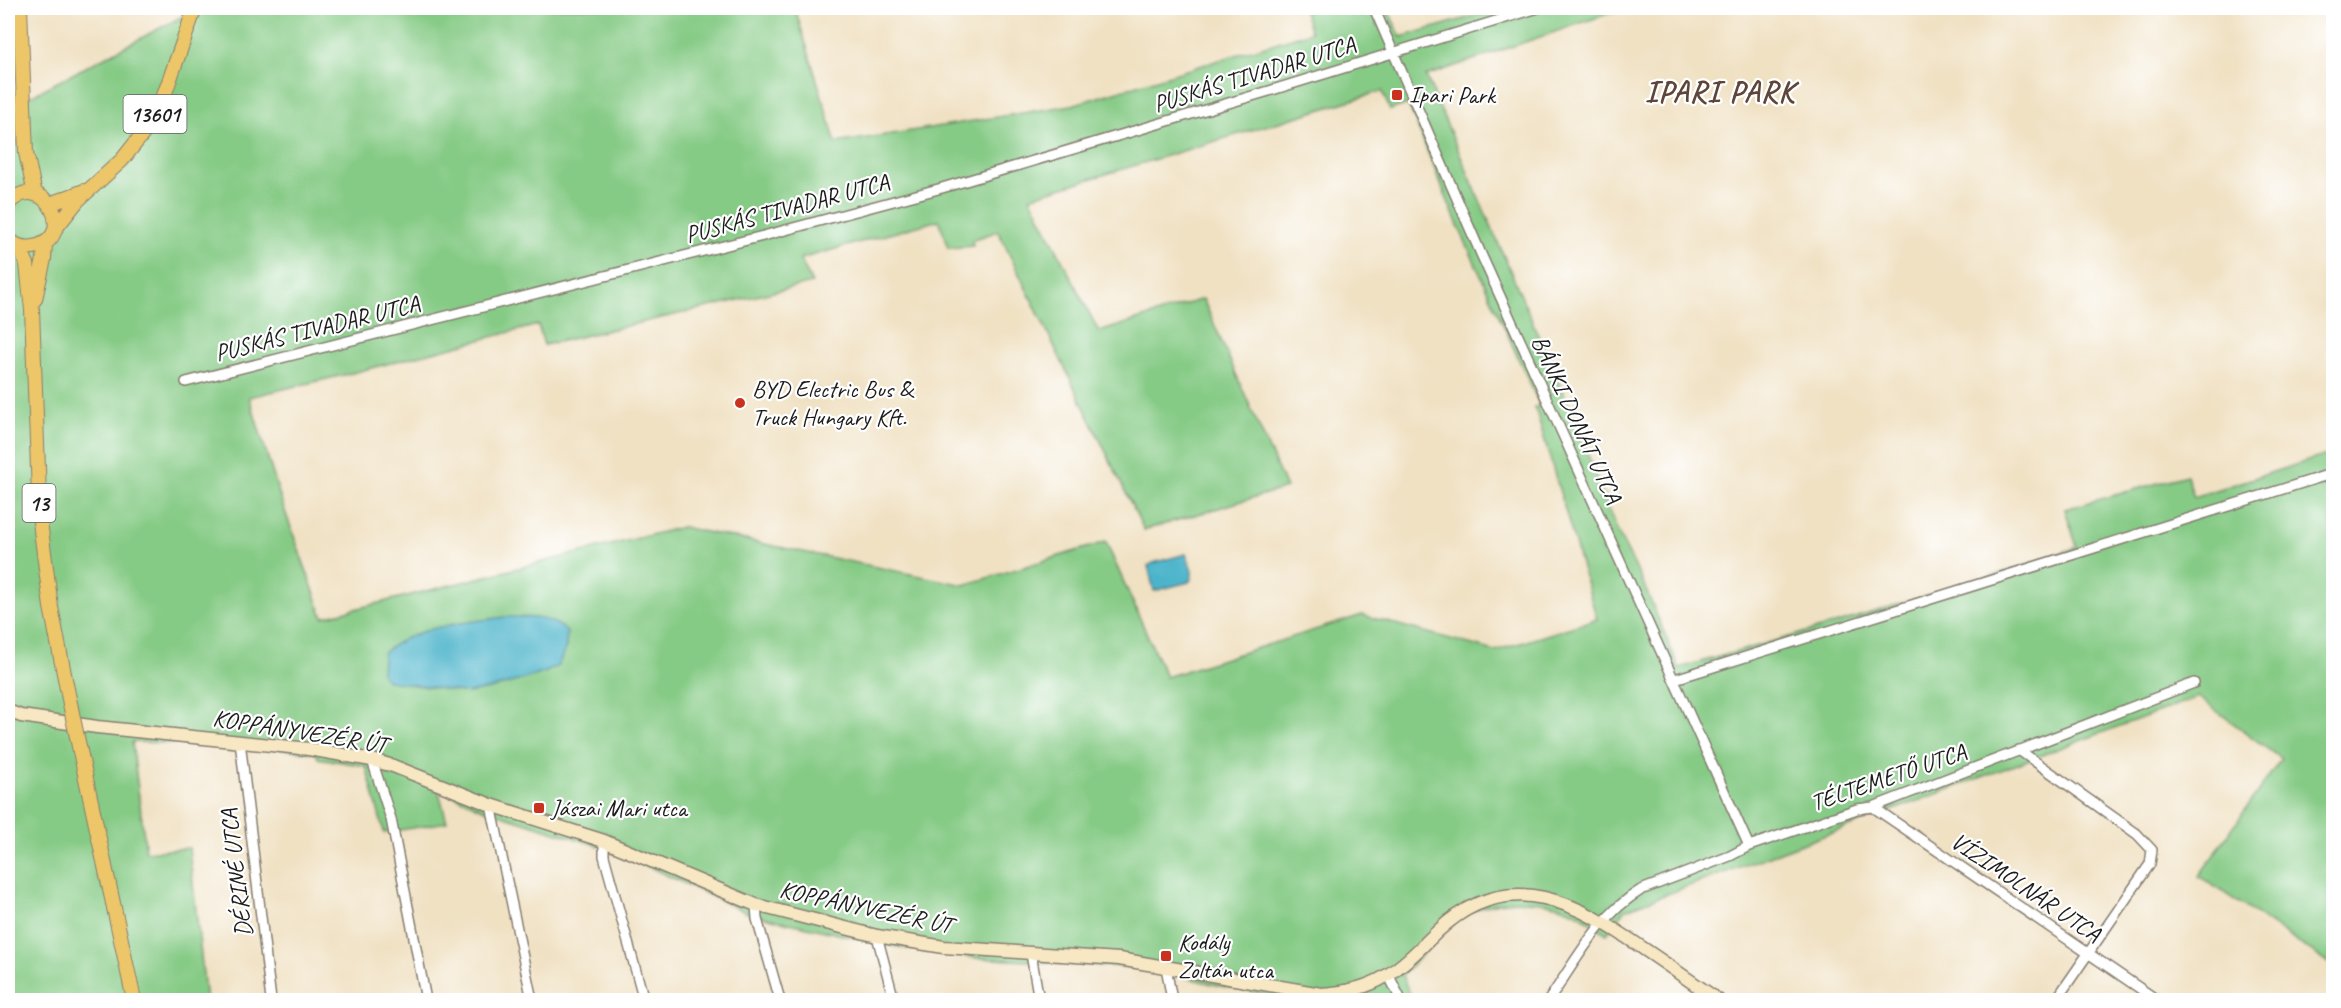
<svg xmlns="http://www.w3.org/2000/svg" width="2341" height="1008" viewBox="0 0 2341 1008" font-family="Caveat,sans-serif">
  <style>
    .green { fill: #85ca85; stroke: #507350; stroke-width: 1.5; fill-rule: evenodd }
    .water { fill: #4cb4ca; stroke: #346873; stroke-width: 1.5 }
    .lines { fill: none; stroke-linecap: round; stroke-linejoin: round }
    .street-casing { stroke: #867e70; stroke-width: 12 }
    .secondary-casing { stroke: #867e70; stroke-width: 15 }
    .primary-casing { stroke: #867e70; stroke-width: 16 }
    .street { stroke: #fff; stroke-width: 9 }
    .secondary { stroke: #f7e8c3; stroke-width: 12 }
    .primary { stroke: #ecc669; stroke-width: 14 }
    .primary-bridge-casing { stroke: #867e70; stroke-width: 16; stroke-linecap: butt }
    .primary-bridge { stroke: #ecc669; stroke-width: 14 }
    .poi-dot { fill: #c8321e; stroke: #fff; stroke-width: 2 }
    .labels { text-anchor: middle; stroke-width: 4.5; stroke-linejoin: round; paint-order: stroke }
    .shield { fill: #fff; stroke: #606060; stroke-width: 1.5 }
    .shield-label { font-size: 22px; font-weight: bold; fill: #1c1c1c }
    .street-label { font-size: 24px; fill: #1c1c1c; stroke: #fff }
    .poi-label { font-size: 24px; fill: #1c1c1c; stroke: #fff; text-anchor: start }
    .district-label { font-size: 30px; font-weight: bold; letter-spacing: 1.5px; fill: #5e453a; stroke: #fff }
  </style>
  <rect width="100%" height="100%" fill="#fff"/>
  <filter id="ink" filterUnits="userSpaceOnUse"><feTurbulence type="fractalNoise" baseFrequency=".0167" numOctaves="2"/><feDisplacementMap in="SourceGraphic" scale="12" xChannelSelector="R" yChannelSelector="G"/><feConvolveMatrix kernelMatrix="1 2 1 2 8 2 1 2 1" color-interpolation-filters="sRGB"/></filter>
  <filter id="wash" filterUnits="userSpaceOnUse"><feTurbulence type="fractalNoise" baseFrequency=".008" numOctaves="4" result="noise"/><feDisplacementMap in="SourceGraphic" scale="24" xChannelSelector="R" yChannelSelector="G"/><feGaussianBlur stdDeviation="1.35" result="paint"/><feColorMatrix in="noise" values="0 0 0 0 0 0 0 0 0 0 0 0 0 0 0 0 0 1.4 0 .05"/><feComposite in="paint" operator="in"/></filter>
  <g filter="url(#wash)">
    <rect width="100%" height="100%" fill="#f0e1c3"/>
    <!-- green -->
    <path class="green" d="M198,8H795L836,143L1072,105L1311,32L1303,8H1387L1401,37L1502,8H1625L1426,76L1571,411L1618,533L1641,578L1679,668L1828,626L2018,568L2077,547L2065,509L2187,475L2194,497L2333,453V966L2199,876L2281,759L2198,697L1624,910L1607,934C1596,927 1585,916 1573,911C1539,896 1488,897 1458,920C1438,936 1420,957 1402,975L1412,1000H1297L1221,986L1146,968L977,958L891,946L750,914L615,851L483,809L438,788L447,822L384,833L366,766L318,758L316,753L253,745L132,742L146,852L189,848L206,1000H8V108ZM1382,91L1390,110L1408,104L1456,221L1540,406L1535,407L1597,619L1495,651L1362,615L1166,677L1106,542L964,585L682,527L323,617L281,500L249,397L348,374L538,325L544,345L812,283L800,259L939,220L948,248L973,246L972,240L998,231L1144,530L1286,488L1203,299L1099,332L1030,197Z"/>
    <!-- water -->
    <path class="water" d="M1186,554C1189,563 1196,574 1189,582L1154,591L1148,566L1153,563Z
      M504,617C525,617 552,615 567,632L566,647L558,666L544,673L490,689L468,693L389,681L382,675L383,653C416,625 463,623 504,617Z"/>
  </g>
  <g filter="url(#ink)">
    <g class="lines">
      <defs>
        <path id="street" d="M1374,8L1481,254L1749,846
          M186,382L767,235L942,188L1269,91L1538,8
          M1675,679L2334,473
          M240,741L271,1000
          M2019,750L2137,834L2152,850L2150,864L2056,1000
          M372,760L391,819L426,1000
          M491,805L532,1000
          M1873,807L2157,1000
          M604,841V856L644,1000
          M756,905L757,919L780,1000
          M877,936L894,1000
          M1031,954L1039,1000
          M1166,967L1172,1000
          M1389,976L1401,1000
          M1549,1000C1575,962 1600,914 1641,890L1730,856L1749,846L1857,809L1873,807L2194,683"/>
        <path id="secondary" d="M8,711L21,716L97,727L309,749L372,760L393,766L491,805L604,841L756,905L877,936L944,947L1119,959L1321,994C1379,991 1399,969 1438,931C1509,863 1579,904 1647,951C1671,967 1694,984 1718,1000"/>
        <path id="primary" d="M20,8L26,153L35,194
          M8,204C43,166 81,239 33,247C23,249 14,245 8,238
          M50,204L84,191
          M55,229L78,200L122,160L145,131L166,90L195,8
          M19,246L27,264L32,310L40,522L51,607L68,694
          M35,299L44,259L45,243
          M80,751L134,1000"/>
      </defs>
      <!-- street casing -->
      <use href="#street" class="street-casing"/>
      <!-- secondary casing -->
      <use href="#secondary" class="secondary-casing"/>
      <!-- primary casing -->
      <use href="#primary" class="primary-casing"/>
      <!-- street -->
      <use href="#street" class="street"/>
      <!-- secondary -->
      <use href="#secondary" class="secondary"/>
      <!-- primary -->
      <use href="#primary" class="primary"/>
      <defs>
        <path id="primary-bridge" d="M68,694L80,751"/>
      </defs>
      <!-- primary-bridge casing -->
      <use href="#primary-bridge" class="primary-bridge-casing"/>
      <!-- primary-bridge -->
      <use href="#primary-bridge" class="primary-bridge"/>
    </g>
  </g>
  <!-- markers -->
  <g class="poi-dot">
    <rect x="1391" y="89" width="12" height="12" rx="3"/>
    <circle cx="740" cy="403" r="6"/>
    <rect x="533" y="802" width="12" height="12" rx="3"/>
    <rect x="1160" y="950" width="12" height="12" rx="3"/>
  </g>
  <g class="labels">
    <!-- shield labels -->
    <g class="shield">
      <rect x="123.5" y="95" width="63" height="38" rx="4.5"/>
      <rect x="22.5" y="484" width="33" height="38" rx="4.5"/>
    </g>
    <g class="shield-label">
      <text x="155" y="122">13601</text>
      <text x="39" y="511">13</text>
    </g>
    <!-- street labels -->
    <g class="street-label">
      <text transform="translate(1254 74) rotate(-17)" y="8">PUSKÁS TIVADAR UTCA</text>
      <text transform="translate(787 208) rotate(-15)" y="8">PUSKÁS TIVADAR UTCA</text>
      <text transform="translate(317 328) rotate(-14)" y="8">PUSKÁS TIVADAR UTCA</text>
      <text transform="translate(1577 419) rotate(65)" y="8">BÁNKI DONÁT UTCA</text>
      <text transform="translate(300 731) rotate(9)" y="8">KOPPÁNYVEZÉR ÚT</text>
      <text transform="translate(1888 777) rotate(-19)" y="8">TÉLTEMETŐ UTCA</text>
      <text transform="translate(236 873) rotate(-97)" y="8">DÉRINÉ UTCA</text>
      <text transform="translate(2026 887) rotate(34)" y="8">VÍZIMOLNÁR UTCA</text>
      <text transform="translate(866 907) rotate(12)" y="8">KOPPÁNYVEZÉR ÚT</text>
    </g>
    <!-- poi labels -->
    <g class="poi-label">
      <text x="1409" y="103">Ipari Park</text>
      <text x="752" y="397">BYD Electric Bus &amp;<tspan x="752" dy="28">Truck Hungary Kft.</tspan></text>
      <text x="551" y="816">Jászai Mari utca</text>
      <text x="1178" y="950">Kodály<tspan x="1178" dy="28">Zoltán utca</tspan></text>
    </g>
    <!-- district labels -->
    <g class="district-label">
      <text x="1720" y="102">IPARI PARK</text>
    </g>
  </g>
  <!-- margin -->
  <rect width="2341" height="1008" fill="none" stroke="#fff" stroke-width="30"/>
</svg>
